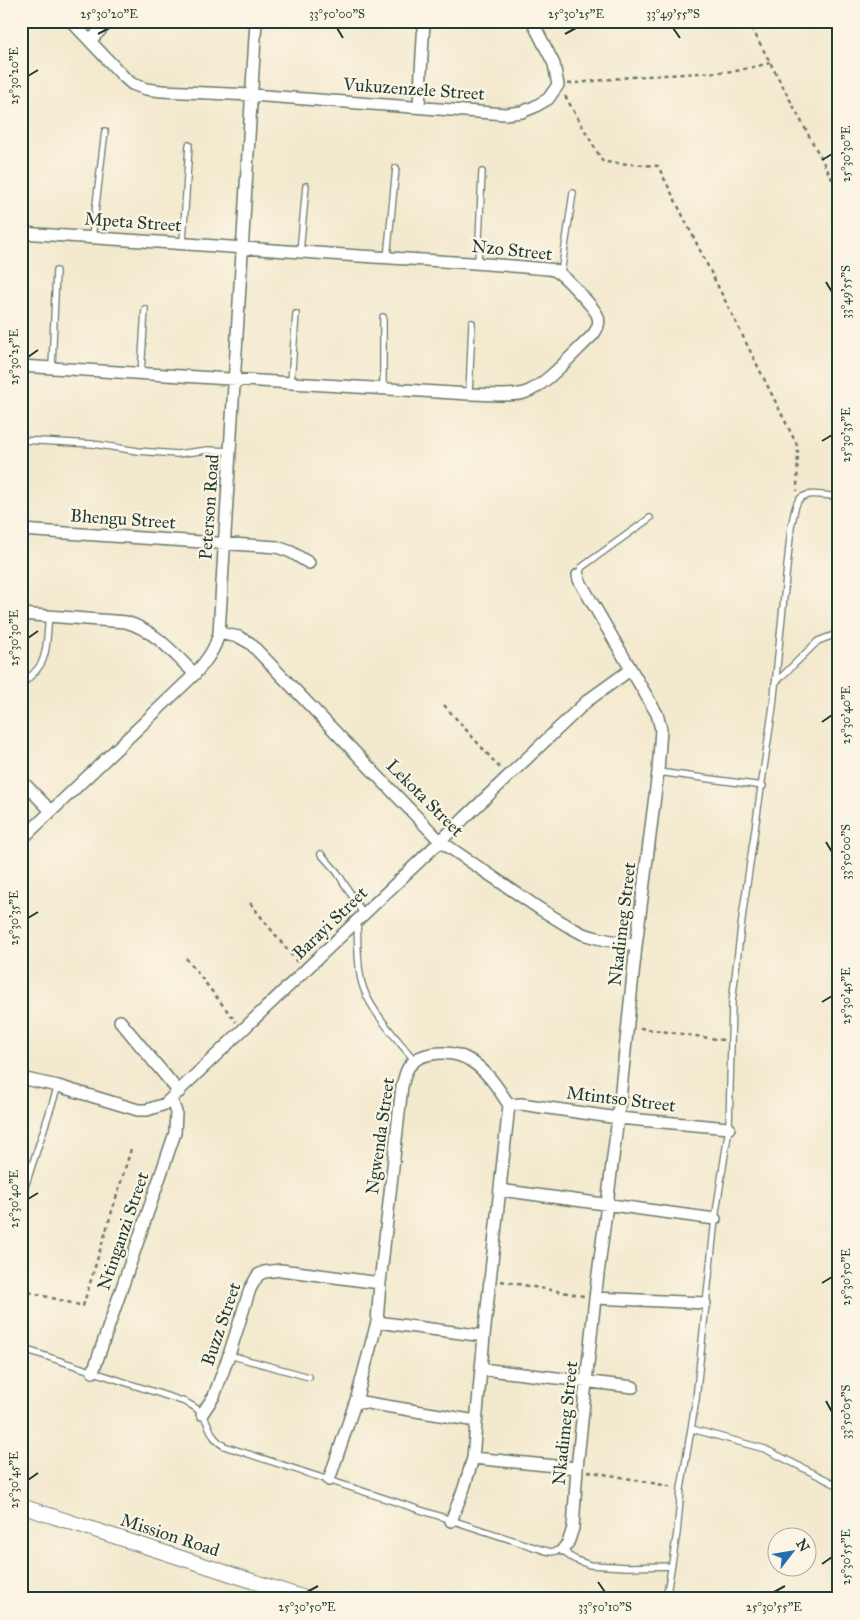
<svg xmlns="http://www.w3.org/2000/svg" width="860" height="1620" viewBox="0 0 860 1620" font-family="'IM FELL Great Primer',serif">
  <style>
    .lines { fill: none; stroke-linecap: round; stroke-linejoin: round }
    .service-casing { stroke: #69796a; stroke-width: 8 }
    .minor-casing { stroke: #69796a; stroke-width: 14 }
    .tertiary-casing { stroke: #69796a; stroke-width: 16 }
    .path { stroke: #69796a; stroke-width: 2.5; stroke-dasharray: 4 4; stroke-linecap: butt }
    .service { stroke: #fff; stroke-width: 5.5 }
    .minor { stroke: #fff; stroke-width: 11 }
    .tertiary { stroke: #fff; stroke-width: 14 }
    .ticks { fill: none; stroke: #1f3d34; stroke-width: 2 }
    .labels { text-anchor: middle; stroke-width: 4.5; stroke-linejoin: round; paint-order: stroke }
    .street-label { font-size: 18px; fill: #1f3d34; stroke: #fcf5e5 }
    .neatline { fill: none; stroke: #1f3d34; stroke-width: 2 }
    .ticks-label { font-size: 12px; text-anchor: middle; fill: #1f3d34 }
  </style>
  <rect width="100%" height="100%" fill="#fcf5e5"/>
  <filter id="ink" filterUnits="userSpaceOnUse"><feTurbulence type="fractalNoise" baseFrequency=".02" numOctaves="2"/><feDisplacementMap in="SourceGraphic" scale="10" xChannelSelector="R" yChannelSelector="G"/><feConvolveMatrix kernelMatrix="1 2 1 2 8 2 1 2 1" color-interpolation-filters="sRGB"/></filter>
  <filter id="wash" filterUnits="userSpaceOnUse"><feTurbulence type="fractalNoise" baseFrequency=".0096" numOctaves="4" result="noise"/><feDisplacementMap in="SourceGraphic" scale="20" xChannelSelector="R" yChannelSelector="G"/><feGaussianBlur stdDeviation="1.12" result="paint"/><feColorMatrix in="noise" values="0 0 0 0 0 0 0 0 0 0 0 0 0 0 0 0 0 1.4 0 .05"/><feComposite in="paint" operator="in"/></filter>
  <g filter="url(#wash)">
    <rect width="100%" height="100%" fill="#f3e9ce"/>
  </g>
  <g filter="url(#ink)">
    <g class="lines">
      <defs>
        <path id="service" d="M92,237L105,131
          M183,242L189,145
          M300,252L306,186
          M387,258L396,168
          M478,262L482,172
          M561,274L573,193
          M383,317V387
          M52,368L56,271
          M141,373L145,309
          M291,382L296,314
          M469,394L472,323
          M21,440L93,444L138,451L177,454L208,450L230,451
          M578,575L582,567L650,518
          M775,683L818,641L839,633
          M21,685C28,679 36,672 41,664C48,651 47,631 49,616
          M658,772L763,786
          M321,854L337,872L364,915
          M357,921C358,940 357,961 361,980C367,1008 396,1037 414,1060
          M21,1199L58,1086
          M21,1348L185,1402C191,1405 198,1408 202,1414C211,1426 209,1437 224,1446L543,1550L551,1552L563,1549L569,1556L576,1560L590,1565L627,1567L671,1566
          M229,1355L309,1377
          M692,1429L765,1449L839,1486
          M666,1599L677,1533L681,1489L696,1399L715,1219L729,1128L732,1002L743,911L773,706L791,527C793,519 794,510 797,503C803,489 827,496 839,497"/>
        <path id="minor" d="M71,21L123,76L132,84L146,89L162,91L252,95L505,114L522,112L534,107L548,99L558,85L554,64L532,21
          M90,41L109,21
          M419,106L424,21
          M21,233C134,240 246,248 359,256C422,260 485,263 548,269C553,269 555,270 559,273C566,278 596,309 598,317C600,324 597,329 593,335C576,350 545,387 524,393C509,397 485,394 469,394L21,366
          M21,530L277,547L291,552L309,563
          M21,614L126,622C156,631 173,653 195,674
          M219,633L239,637L250,643L440,841L540,909L568,926L583,934L597,938L636,946
          M21,780L51,811
          M21,840L195,674C206,661 215,650 219,633L256,21
          M120,1021L179,1092
          M21,1078L58,1086L138,1110H147L165,1104L587,701L630,670
          M509,1105L521,1104L618,1118L729,1128
          M500,1190L715,1219
          M595,1298L705,1303
          M377,1322L484,1336
          M481,1369L633,1387
          M93,1372L175,1133L176,1112L171,1099
          M356,1401L476,1421
          M202,1414L214,1396L229,1355L250,1289L258,1275L264,1272L281,1270L380,1283
          M473,1458L577,1468
          M329,1480L357,1397L377,1322L380,1283L402,1086C404,1080 405,1073 408,1068C420,1049 454,1050 471,1061C488,1072 498,1088 509,1105L484,1336L473,1458L464,1488L451,1521
          M563,1549L568,1543L573,1528L577,1468L595,1298L618,1118L636,946L658,772L661,729L657,714L579,580L578,575"/>
        <path id="tertiary" d="M21,1506L308,1599"/>
      </defs>
      <!-- service casing -->
      <use href="#service" class="service-casing"/>
      <!-- minor casing -->
      <use href="#minor" class="minor-casing"/>
      <!-- tertiary casing -->
      <use href="#tertiary" class="tertiary-casing"/>
      <!-- path -->
      <path class="path" d="M748,21L839,192
        M568,84L630,77L736,71L770,63
        M565,96L603,162L658,166L798,447L797,491
        M444,705L500,768
        M250,903L297,962
        M186,958L236,1022
        M640,1028L723,1040
        M501,1281L584,1296
        M21,1290L83,1306L131,1149
        M588,1471L674,1487"/>
      <!-- service -->
      <use href="#service" class="service"/>
      <!-- minor -->
      <use href="#minor" class="minor"/>
      <!-- tertiary -->
      <use href="#tertiary" class="tertiary"/>
    </g>
  </g>
  <!-- ticks -->
  <path class="ticks" d="M337,28L343,38M673,28L680,38M98,34L109,28M565,34L576,28M28,76L38,70M822,160L832,154M826,282L832,292M28,357L38,350M822,441L832,435M28,638L38,631M822,722L832,715M826,842L832,852M28,918L38,912M822,1002L832,996M28,1199L38,1193M822,1283L832,1277M826,1401L832,1412M28,1480L38,1473M822,1564L832,1557M598,1582L605,1592M307,1592L318,1586M774,1592L785,1586"/>
  <g class="labels">
    <!-- street labels -->
    <g class="street-label">
      <text transform="translate(414 89) rotate(4)" y="6">Vukuzenzele Street</text>
      <text transform="translate(133 222) rotate(4)" y="6">Mpeta Street</text>
      <text transform="translate(512 250) rotate(6)" y="6">Nzo Street</text>
      <text transform="translate(209 507) rotate(-86)" y="6">Peterson Road</text>
      <text transform="translate(123 519) rotate(4)" y="6">Bhengu Street</text>
      <text transform="translate(425 798) rotate(45)" y="6">Lekota Street</text>
      <text transform="translate(330 923) rotate(-44)" y="6">Barayi Street</text>
      <text transform="translate(622 924) rotate(-83)" y="6">Nkadimeg Street</text>
      <text transform="translate(621 1099) rotate(7)" y="6">Mtintso Street</text>
      <text transform="translate(380 1136) rotate(-82)" y="6">Ngwenda Street</text>
      <text transform="translate(123 1231) rotate(-71)" y="6">Ntinganzi Street</text>
      <text transform="translate(221 1324) rotate(-71)" y="6">Buzz Street</text>
      <text transform="translate(565 1423) rotate(-84)" y="6">Nkadimeg Street</text>
      <text transform="translate(170 1535) rotate(18)" y="6">Mission Road</text>
    </g>
  </g>
  <!-- margin -->
  <rect width="860" height="1620" fill="none" stroke="#fcf5e5" stroke-width="55"/>
  <!-- north arrow -->
  <g transform="translate(792 1552) rotate(59)"><circle r="24" fill="#fcf5e5" stroke="#a4ab9e"/>
  <path d="M0-4L9 19L0 12L-9 19Z" fill="#1f6fb2"/>
  <text y="-8" font-size="14" font-weight="bold" text-anchor="middle" fill="#1f3d34">N</text>
  </g>
  <rect x="28" y="28" width="804" height="1564" class="neatline"/>
  <g class="ticks-label">
    <text x="109" y="18">25°30'20"E</text>
    <text x="337" y="18">33°50'00"S</text>
    <text x="576" y="18">25°30'25"E</text>
    <text x="673" y="18">33°49'55"S</text>
    <text transform="translate(14 76) rotate(-90)" y="4">25°30'20"E</text>
    <text transform="translate(846 154) rotate(-90)" y="4">25°30'30"E</text>
    <text transform="translate(846 292) rotate(-90)" y="4">33°49'55"S</text>
    <text transform="translate(14 357) rotate(-90)" y="4">25°30'25"E</text>
    <text transform="translate(846 435) rotate(-90)" y="4">25°30'35"E</text>
    <text transform="translate(14 638) rotate(-90)" y="4">25°30'30"E</text>
    <text transform="translate(846 715) rotate(-90)" y="4">25°30'40"E</text>
    <text transform="translate(846 852) rotate(-90)" y="4">33°50'00"S</text>
    <text transform="translate(14 918) rotate(-90)" y="4">25°30'35"E</text>
    <text transform="translate(846 996) rotate(-90)" y="4">25°30'45"E</text>
    <text transform="translate(14 1199) rotate(-90)" y="4">25°30'40"E</text>
    <text transform="translate(846 1277) rotate(-90)" y="4">25°30'50"E</text>
    <text transform="translate(846 1412) rotate(-90)" y="4">33°50'05"S</text>
    <text transform="translate(14 1480) rotate(-90)" y="4">25°30'45"E</text>
    <text transform="translate(846 1557) rotate(-90)" y="4">25°30'55"E</text>
    <text x="307" y="1611">25°30'50"E</text>
    <text x="605" y="1611">33°50'10"S</text>
    <text x="774" y="1611">25°30'55"E</text>
  </g>
</svg>
